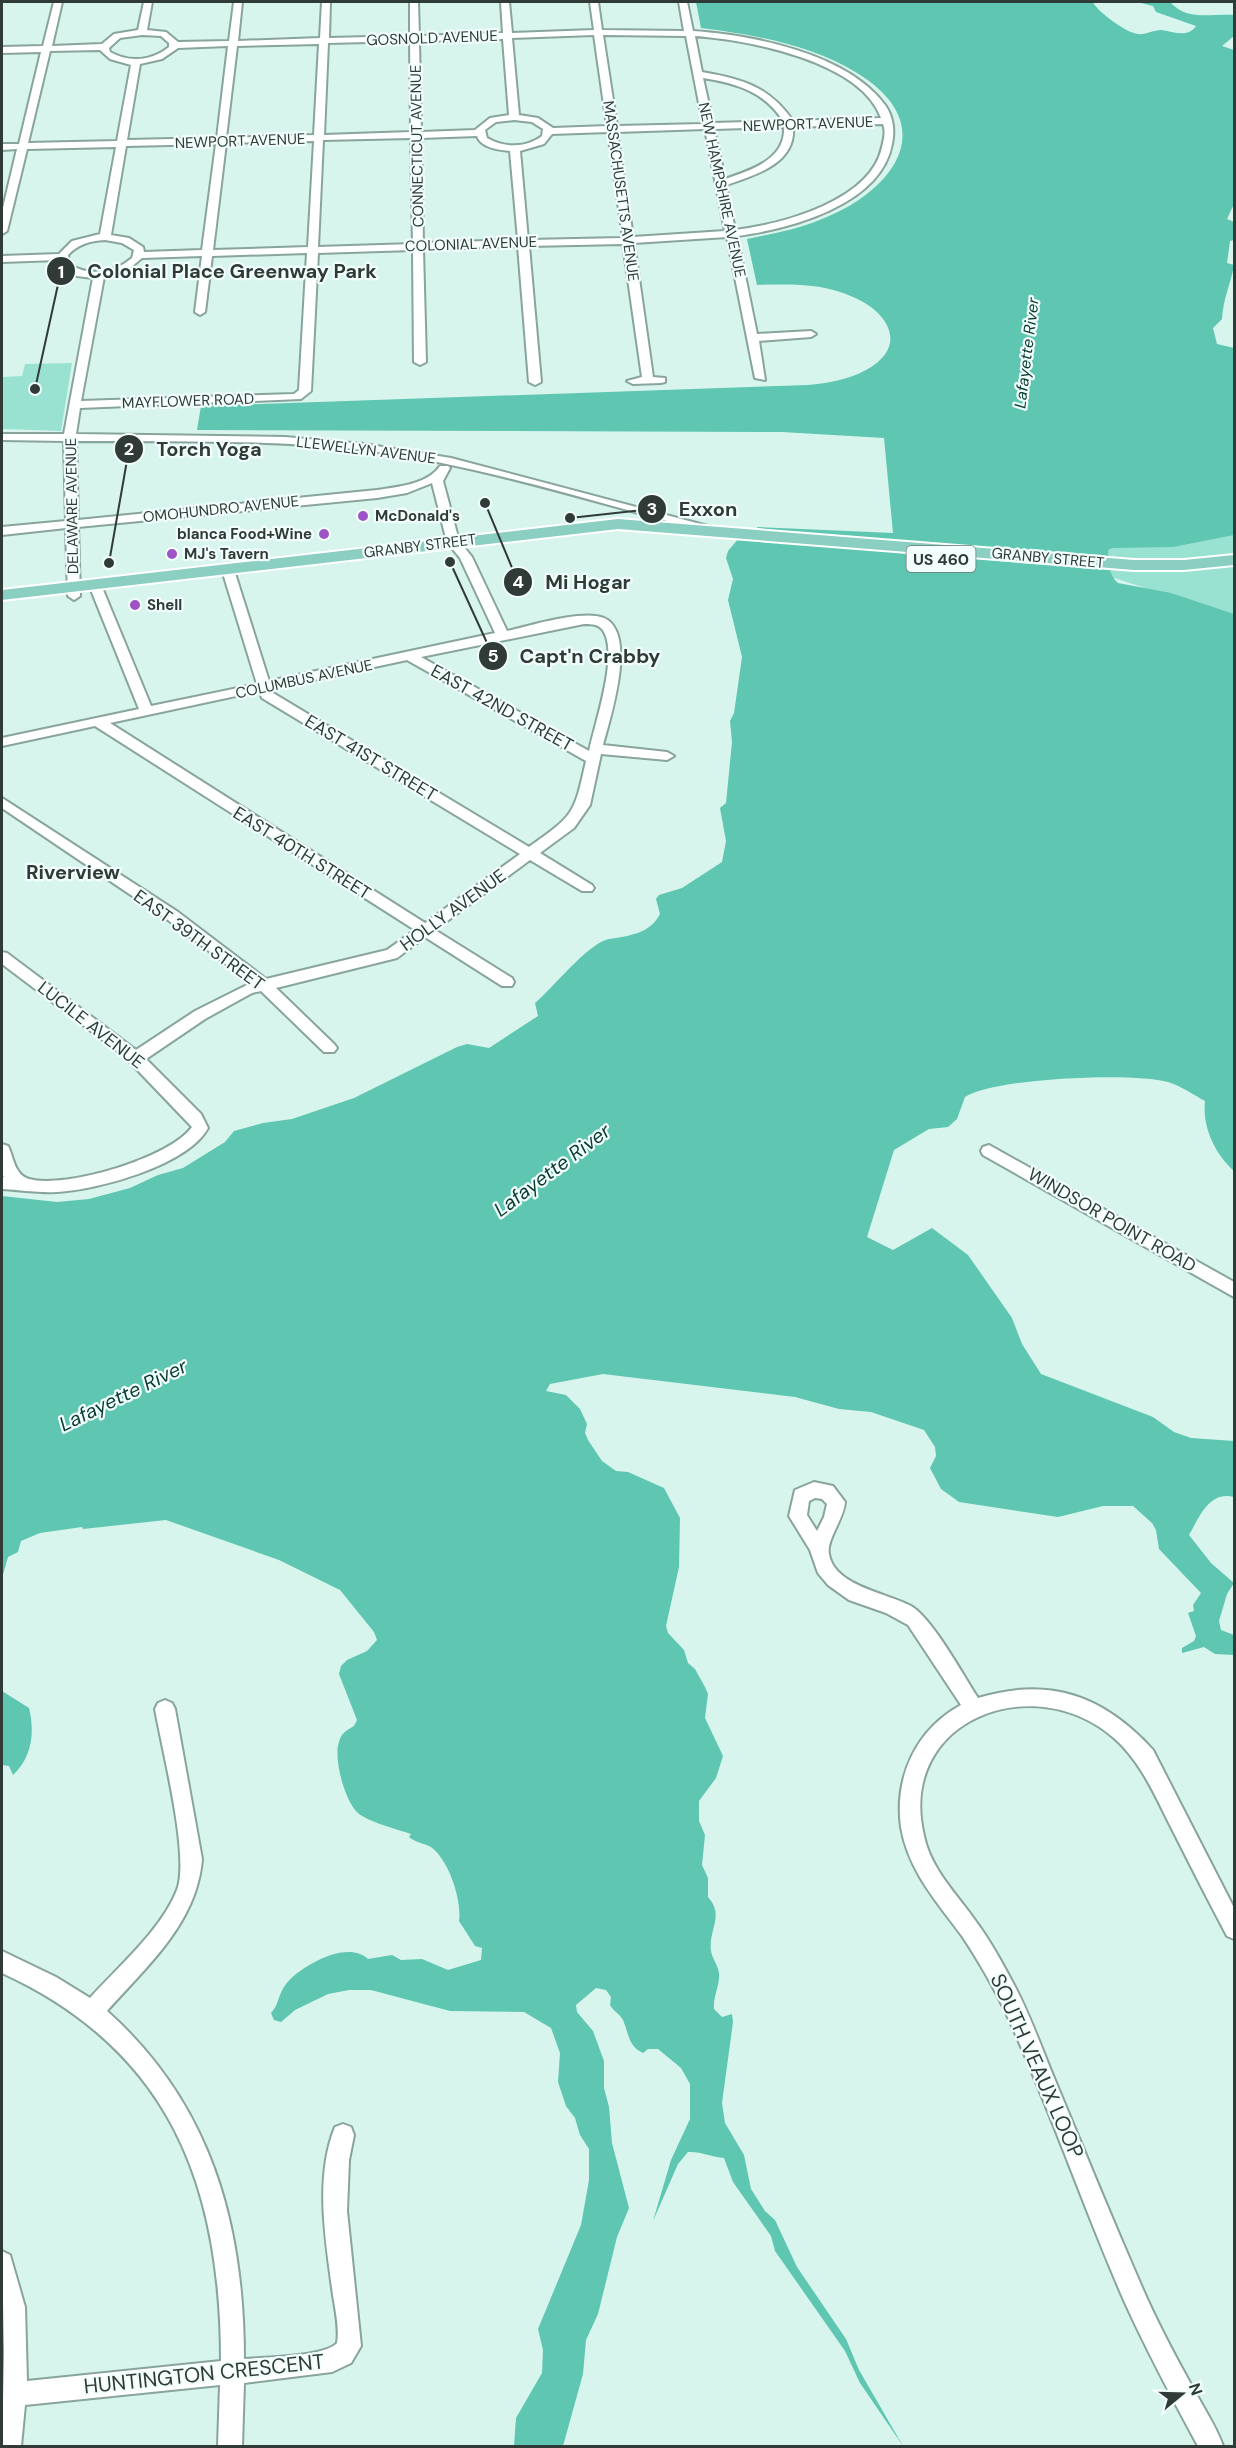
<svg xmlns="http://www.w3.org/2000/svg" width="1236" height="2448" viewBox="0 0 1236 2448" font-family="'DM Sans',sans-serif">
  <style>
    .green { fill: #99e2d1 }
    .water { fill: #5ec6b1 }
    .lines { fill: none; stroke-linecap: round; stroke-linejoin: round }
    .minor-casing { stroke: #88a49d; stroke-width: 4 }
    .major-casing { stroke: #fff; stroke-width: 4 }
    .minor { fill: #fff; fill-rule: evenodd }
    .major { fill: #8bcfc2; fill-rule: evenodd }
    .poi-dot { fill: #9d53c6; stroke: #f2fefb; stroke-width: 2 }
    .labels { text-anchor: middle; stroke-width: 4.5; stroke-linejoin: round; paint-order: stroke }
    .far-street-label { font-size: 15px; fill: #303b38; stroke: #f2fefb }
    .far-poi-label { font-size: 15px; font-weight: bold; fill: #303b38; stroke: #f2fefb; text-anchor: start }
    .far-water-label { font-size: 16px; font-style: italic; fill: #093b32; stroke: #f2fefb }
    .shield { fill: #f2fefb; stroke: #6a7672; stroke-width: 1.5 }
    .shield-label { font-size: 16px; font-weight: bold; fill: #303b38 }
    .street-label { font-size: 18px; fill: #303b38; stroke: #f2fefb }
    .neighbourhood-label { font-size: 20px; font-weight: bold; fill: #303b38; stroke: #f2fefb }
    .water-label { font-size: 20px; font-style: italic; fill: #093b32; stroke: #f2fefb }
    .near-street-label { font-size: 21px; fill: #303b38; stroke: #f2fefb }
    .leader { fill: none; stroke: #303b38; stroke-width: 2 }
    .callout-dot { fill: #303b38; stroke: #f2fefb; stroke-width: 2 }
    .mark-label { font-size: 18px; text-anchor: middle; font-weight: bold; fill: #fff }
    .callout-label { font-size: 20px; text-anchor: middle; font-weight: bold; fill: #303b38; stroke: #f2fefb; stroke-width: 4.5; stroke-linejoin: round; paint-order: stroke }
  </style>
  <rect width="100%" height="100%" fill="#d7f5ed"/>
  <!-- green -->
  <path class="green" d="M72,363L61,431L2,429V377L22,376L25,364Z
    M1234,532V617L1099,573L1109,544Z"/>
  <!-- water -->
  <path class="water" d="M696,2H1093C1094,8 1125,33 1138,34C1146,35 1153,30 1161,30C1173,31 1187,39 1196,26L1156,12L1153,6L1137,2H1170C1188,22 1211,13 1234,15V36L1222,46L1234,50V204L1227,219L1234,222V240L1230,241L1227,263L1234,265C1231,283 1223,299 1222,319L1213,328L1217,344L1234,348V535L1173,547L1112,548L1108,550C1108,561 1109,576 1118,583L1171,593L1234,614V1171C1215,1154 1202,1127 1205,1101C1194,1095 1181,1086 1168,1082C1133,1072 994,1078 965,1097L957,1119L948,1127L929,1129L894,1150L867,1237L893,1250L932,1228L968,1255L1012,1318L1022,1344L1041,1374L1153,1417L1174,1432L1191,1438L1234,1441V1497C1209,1490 1199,1518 1189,1535L1211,1563L1234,1583L1227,1594L1219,1621L1221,1630L1234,1635V1655L1215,1654L1204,1647L1182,1653V1648L1194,1641L1196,1636L1188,1613L1194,1611L1193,1605L1201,1593L1159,1549L1156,1530L1152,1523L1133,1506H1103L1058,1517L959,1502L941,1489L930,1468L936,1456L935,1447L924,1430L871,1412L839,1409L795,1397L603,1374L550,1384L546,1391L566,1395L580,1409L587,1424L585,1433L588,1440L602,1461L616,1471L628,1472L664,1488L680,1518L679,1567L666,1626L668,1633L684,1650L688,1663L695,1669L705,1687L708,1694L705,1718L723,1756L716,1778L699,1801V1821L705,1835L702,1865L708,1878V1897C725,1916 708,1930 711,1951C712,1958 718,1965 719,1973C720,1986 713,1996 714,2009L722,2017L732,2014L733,2022L722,2103L725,2123L744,2155L751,2189L765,2211L775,2220L797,2267L846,2339L859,2370L903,2446L860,2383L845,2351L775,2251L771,2236L733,2182L724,2158C712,2157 700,2151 688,2152L678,2164L653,2221L671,2160L690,2119V2084L681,2068L658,2049H648L643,2053C628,2046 629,2034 623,2020C620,2014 613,2011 610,2005L611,1997L606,1990L596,1988L576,2005L577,2012L593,2031L604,2061V2088L609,2107L612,2143L629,2208L617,2237L598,2314L586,2340L583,2374L563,2446H514L516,2418L542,2373L543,2350L538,2329L581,2225L589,2180V2149L580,2135L575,2118L566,2106L558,2082L560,2053L551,2028L524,2012L450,2011L371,1990H349L328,1994L295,2010L281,2022L274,2020L271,2013C279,2005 278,1994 286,1984C300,1966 348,1939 368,1959L392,1955L401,1960L422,1959L448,1970L481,1960L482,1948L475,1946L459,1921C462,1900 449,1860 431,1847C424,1843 416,1843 409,1837L411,1834C397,1829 368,1822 358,1813C345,1802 333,1758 339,1742C341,1733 347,1730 354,1726L357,1720L339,1674L341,1666L347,1660L367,1651L377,1640L374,1632L340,1590L279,1560L166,1520L83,1529L82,1527L40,1533L21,1541L18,1552L8,1557L2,1578V1196L57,1202L89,1199L130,1188L158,1175L183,1168L225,1142L234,1131L263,1123L292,1119L354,1098L457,1047L467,1044L489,1048L538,1016L535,1003C552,989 588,943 609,939C628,936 650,934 660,914L656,899L659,895L682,888L722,862L726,841L720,808L726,803L732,742L730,721L734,713L742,657L728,600L733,579L726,558L728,551L739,538L758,527L893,533L884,438L782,432L197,430L201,406L808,385C828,383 848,380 866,370C909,347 889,312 853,297C823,283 790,284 757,285L747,239C770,234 795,230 817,221C891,194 945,127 857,73C810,44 755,35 701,28Z
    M2,1691L29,1708C35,1733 32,1757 13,1775L9,1766L2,1765Z"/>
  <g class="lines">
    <defs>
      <path id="minor" d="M54,2H62L52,46L102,44L114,34L138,30L144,2H152L147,30L166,32L178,42L229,41L234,2H242L238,41L320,38L322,2H330L329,38L410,36V2H418L419,36L503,33L501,2H509L512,33L594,30L590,2H598L602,30L684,31L679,2H687L693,31C753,35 848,54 885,105C893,116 895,131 892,144C881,205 790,229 737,236L757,334L811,331L816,334L811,337L759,341L765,380L755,378L727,237L634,243L653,377L665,378V382L661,383L633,384L627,381L642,377L623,244L529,246L541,382L535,385L529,382L518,246L423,249L426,362L420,365L414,362L413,250L318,253L311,391L301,399L80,408L76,434L285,437L364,444L451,458L723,530L717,534C602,505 479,464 363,450C268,439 171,442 76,441L78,520L377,490C398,487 428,484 440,466H448L450,468L443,481L459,541L472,557L507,631C529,626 583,609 604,618C638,633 610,718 603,745L667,752L674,756L667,760L601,754L590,805L574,828L540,853L592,885L594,888L592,891H582L530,860L435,930L512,978L514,982L512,986H502L425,937L397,958L276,988L334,1044L337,1048L334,1052H324L261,991L252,993L205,1019L146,1059L201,1114L208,1128C188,1165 98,1190 57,1192C39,1193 20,1190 2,1189V1177H4L2,1174V1144L8,1146C14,1158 14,1174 29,1179C65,1189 170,1158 192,1127L124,1056L2,964V952L7,953L136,1050L195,1011L251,983L168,920L2,808V798L178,912L266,979L387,950L415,930L95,726L2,746V738L139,709L89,585L91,582L95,581L101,585L151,706L257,684L222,570L228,566L234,570L269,681L495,633L460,558L447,542L432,483L407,493L377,498L78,527L80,596L74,600L68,596L66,528L2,535V527L66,521L64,441L2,440V434H64L93,278L77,276L60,267L58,260L2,262V256L59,254L72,241L100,234L116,147L27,149L7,231L2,234V212L17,149L2,150V144H19L41,52L2,53V47L43,46ZM142,35L161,36L169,43V47C152,61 129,63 110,52L109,48L120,38ZM594,35L607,126L553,128L538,118L519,115L512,38ZM603,35L686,36L703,124L617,126ZM695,36C748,40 861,61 881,118L793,121C769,86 742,79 702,72ZM503,39L509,115L490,118L475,130L421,132L419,41ZM410,41L411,132L324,135L328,43ZM319,44L314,135L226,138L237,46ZM228,46L217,138L127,140L140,64L162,59L178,48ZM100,50L110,59L131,65L117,141L28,143L50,51ZM703,78C736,83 765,92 783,121L713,123ZM514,120L532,122L543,129L542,136C526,148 504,148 487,138L485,130L496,122ZM883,124C886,132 884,139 882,147C871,201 782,224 735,230L726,185C755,175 796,164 793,127ZM784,127C786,160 750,170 725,179L714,129ZM705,129L725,231L633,237L617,132ZM608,132L623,238L528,240L520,151L544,144L552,134ZM477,136C481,148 499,150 510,151L518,240L423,243L421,138ZM411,138L413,244L318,247L323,140ZM314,141L308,247L213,250L226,143ZM216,144L202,250L144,252L143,247L129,238L111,235L126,146ZM105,240L122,243L134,250L132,258C114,273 89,277 69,264L68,255C78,244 90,241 105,240ZM307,253L299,390L294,394L81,401L104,277L125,272L142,258L202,256L195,312L200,315L205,312L212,256ZM584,624C592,624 600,624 604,632C618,657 595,723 589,751L421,657ZM407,660L586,761C574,815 574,815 529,847L273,693L272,689ZM259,691L262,698L520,854L425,923L110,723Z
        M989,1145L1234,1282V1297L983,1155L981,1151L983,1147Z
        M814,1482L833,1486L845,1502C844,1519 826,1540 829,1554C834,1586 887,1593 911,1606C932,1618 963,1675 978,1698C1050,1676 1104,1696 1153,1750L1234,1908V1939L1227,1936C1208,1900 1190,1865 1172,1829C1155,1796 1142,1763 1114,1738C1034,1668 896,1719 924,1836C931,1870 958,1895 977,1923C991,1942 1003,1964 1014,1985C1031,2017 1043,2052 1057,2085C1085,2152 1112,2219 1141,2285C1156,2320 1174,2354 1193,2388C1203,2407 1216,2426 1223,2446H1198C1173,2400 1148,2353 1126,2305C1083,2208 1050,2107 1005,2011C993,1986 978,1960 962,1936C937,1902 908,1870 901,1827C894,1776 917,1729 961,1705L908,1625L886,1613L849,1600L828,1585L818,1573L810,1550L789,1516L795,1490ZM815,1498L822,1499L827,1504L824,1517L817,1531L807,1515L809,1501Z
        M165,1700L172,1703L175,1709L202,1859C197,1923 147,1966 107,2011C211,2104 244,2224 244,2359C265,2357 324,2357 337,2343C340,2326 334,2305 332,2288C325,2237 315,2176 335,2127L343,2124L351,2127L354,2135L349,2160L347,2211L361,2346L351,2363L332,2372L244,2383L242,2446H218L220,2385L25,2405L21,2446H2L4,2354L2,2251L10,2255L25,2307L27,2381L221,2361C221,2185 170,2050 2,1973V1951L56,1977L90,1998C118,1967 162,1929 177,1890C190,1857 162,1749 155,1709L158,1703Z"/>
      <path id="major" d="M618,519L1134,560H1184L1234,555V565L1184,570H1134L618,529L2,600V590Z"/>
    </defs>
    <!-- minor casing -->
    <use href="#minor" class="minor-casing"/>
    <!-- major casing -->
    <use href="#major" class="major-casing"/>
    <!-- minor -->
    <use href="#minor" class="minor"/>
    <!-- major -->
    <use href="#major" class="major"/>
  </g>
  <!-- markers -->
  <g class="poi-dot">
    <circle cx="363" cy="516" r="6"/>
    <circle cx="324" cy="534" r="6"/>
    <circle cx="172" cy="554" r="6"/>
    <circle cx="135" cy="605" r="6"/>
  </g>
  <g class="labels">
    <!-- far-street labels -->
    <g class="far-street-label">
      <text transform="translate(432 38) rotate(-2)" y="5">GOSNOLD AVENUE</text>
      <text transform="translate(808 124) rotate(-2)" y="5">NEWPORT AVENUE</text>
      <text transform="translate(240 141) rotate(-2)" y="5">NEWPORT AVENUE</text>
      <text transform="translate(417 146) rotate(-91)" y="5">CONNECTICUT AVENUE</text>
      <text transform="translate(722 190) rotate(78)" y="5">NEW HAMPSHIRE AVENUE</text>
      <text transform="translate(621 191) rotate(82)" y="5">MASSACHUSETTS AVENUE</text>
      <text transform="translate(471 244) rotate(-2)" y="5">COLONIAL AVENUE</text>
      <text transform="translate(188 401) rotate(-2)" y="5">MAYFLOWER ROAD</text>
      <text transform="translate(366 450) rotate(7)" y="5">LLEWELLYN AVENUE</text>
      <text transform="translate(72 506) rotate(-91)" y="5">DELAWARE AVENUE</text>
      <text transform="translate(221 509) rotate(-6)" y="5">OMOHUNDRO AVENUE</text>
      <text transform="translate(420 546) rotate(-7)" y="5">GRANBY STREET</text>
      <text transform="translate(1048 558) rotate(5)" y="5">GRANBY STREET</text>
      <text transform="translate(304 679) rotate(-12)" y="5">COLUMBUS AVENUE</text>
    </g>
    <!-- far-poi labels -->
    <g class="far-poi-label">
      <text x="375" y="521">McDonald's</text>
      <text x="312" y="539" text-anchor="end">blanca Food+Wine</text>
      <text x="184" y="559">MJ's Tavern</text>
      <text x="147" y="610">Shell</text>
    </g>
    <!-- far-water labels -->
    <g class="far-water-label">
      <text transform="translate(1026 353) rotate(-83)" y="6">Lafayette River</text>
    </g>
    <!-- shield labels -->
    <rect class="shield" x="906.5" y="546" width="69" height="26" rx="4.5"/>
    <g class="shield-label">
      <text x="941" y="565">US 460</text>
    </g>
    <!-- street labels -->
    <g class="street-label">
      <text transform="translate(502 708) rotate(29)" y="6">EAST 42ND STREET</text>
      <text transform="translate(371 758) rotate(31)" y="6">EAST 41ST STREET</text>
      <text transform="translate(302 853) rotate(32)" y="6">EAST 40TH STREET</text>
      <text transform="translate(453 910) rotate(-36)" y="6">HOLLY AVENUE</text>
      <text transform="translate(199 940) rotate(36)" y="6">EAST 39TH STREET</text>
      <text transform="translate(91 1025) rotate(38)" y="6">LUCILE AVENUE</text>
      <text transform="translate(1112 1220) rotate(30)" y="6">WINDSOR POINT ROAD</text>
    </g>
    <!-- neighbourhood labels -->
    <g class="neighbourhood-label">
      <text x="73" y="879">Riverview</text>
    </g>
    <!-- water labels -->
    <g class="water-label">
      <text transform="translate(552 1170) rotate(-37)" y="7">Lafayette River</text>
      <text transform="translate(123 1395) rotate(-26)" y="7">Lafayette River</text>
    </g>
    <!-- near-street labels -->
    <g class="near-street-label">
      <text transform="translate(1037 2066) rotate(66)" y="7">SOUTH VEAUX LOOP</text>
      <text transform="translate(204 2374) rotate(-6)" y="7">HUNTINGTON CRESCENT</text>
    </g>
  </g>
  <!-- callouts -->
  <path class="leader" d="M35 389L61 271M109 563L129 449M570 518L652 509M485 503L518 582M450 562L493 656"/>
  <g class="callout-dot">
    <circle cx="35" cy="389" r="6"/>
    <circle cx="109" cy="563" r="6"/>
    <circle cx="570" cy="518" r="6"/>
    <circle cx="485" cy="503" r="6"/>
    <circle cx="450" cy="562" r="6"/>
    <circle cx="61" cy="271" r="15"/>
    <circle cx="129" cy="449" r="15"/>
    <circle cx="652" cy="509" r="15"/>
    <circle cx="518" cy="582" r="15"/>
    <circle cx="493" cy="656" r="15"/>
  </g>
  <g class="mark-label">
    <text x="61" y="278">1</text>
    <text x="129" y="455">2</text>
    <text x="652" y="515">3</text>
    <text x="518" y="588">4</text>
    <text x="493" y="662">5</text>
  </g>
  <g class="callout-label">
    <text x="232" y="278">Colonial Place Greenway Park</text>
    <text x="209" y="456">Torch Yoga</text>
    <text x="708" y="516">Exxon</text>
    <text x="588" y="589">Mi Hogar</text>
    <text x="590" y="663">Capt'n Crabby</text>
  </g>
  <!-- border -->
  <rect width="1236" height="2448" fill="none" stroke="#303b38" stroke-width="6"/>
  <!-- north arrow -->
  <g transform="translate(1182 2394) rotate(71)" stroke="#f2fefb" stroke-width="4.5" paint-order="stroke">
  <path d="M0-4.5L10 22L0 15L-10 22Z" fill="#303b38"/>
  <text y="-9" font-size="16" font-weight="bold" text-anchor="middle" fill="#303b38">N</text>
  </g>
</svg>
